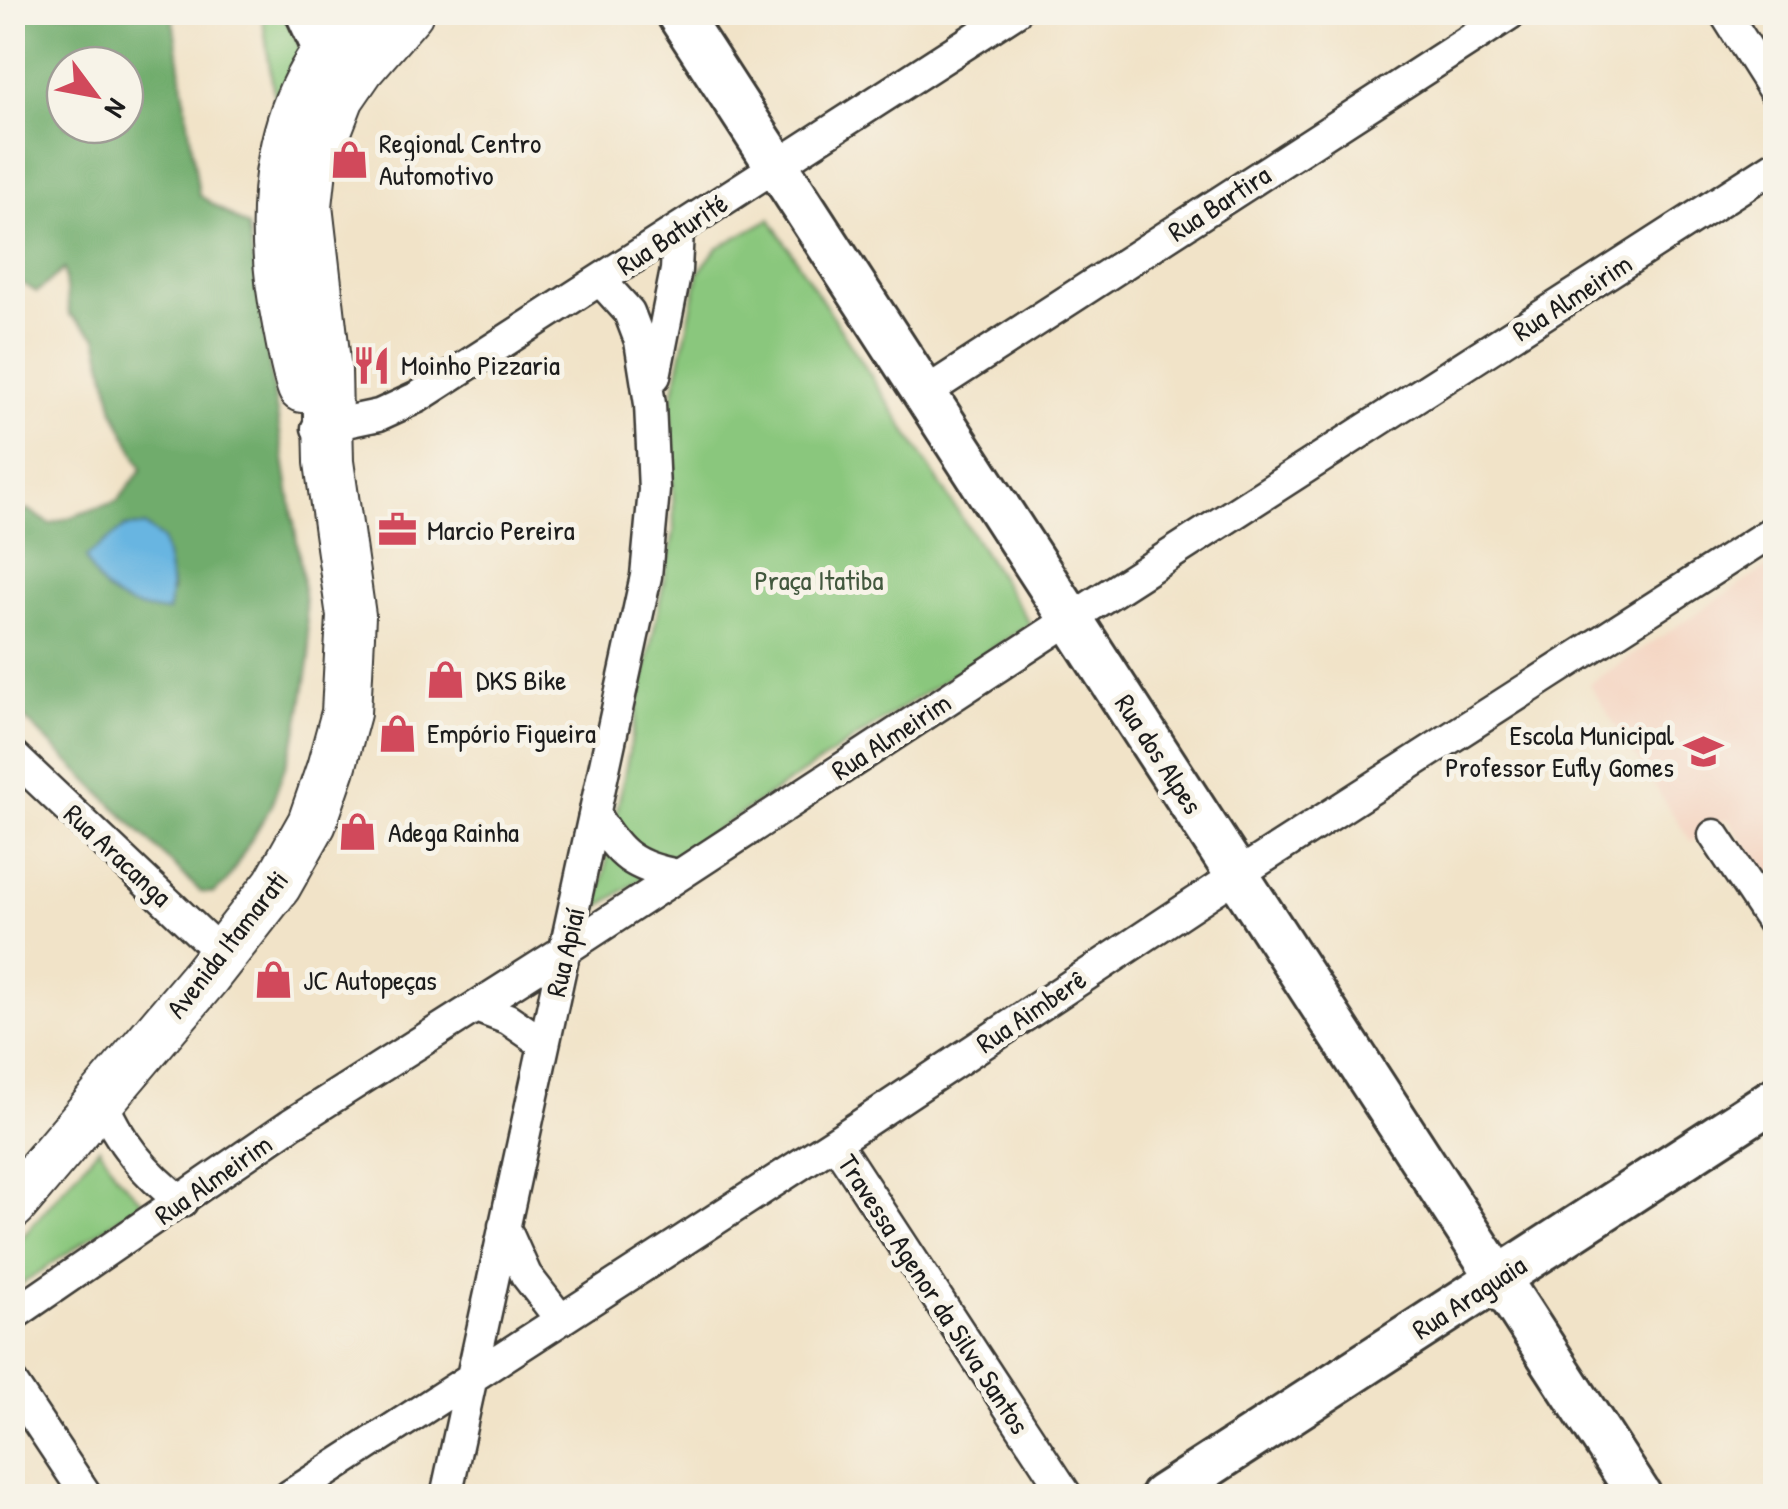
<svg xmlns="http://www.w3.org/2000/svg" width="1788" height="1509" viewBox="0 0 1788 1509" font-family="'Patrick Hand',sans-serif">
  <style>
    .built { fill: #f4d3c0 }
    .green { fill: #8ac77d; stroke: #53724c; stroke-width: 2.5 }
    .forest { fill: #6fac6c; stroke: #466444; stroke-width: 2.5; fill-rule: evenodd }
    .water { fill: #67b5e1; stroke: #42687e; stroke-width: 2.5 }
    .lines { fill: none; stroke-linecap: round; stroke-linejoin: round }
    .street-casing { stroke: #3c3a36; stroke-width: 35 }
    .secondary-casing { stroke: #3c3a36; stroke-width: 48 }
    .primary-casing { stroke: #3c3a36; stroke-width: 52 }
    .street { stroke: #fff; stroke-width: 30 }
    .secondary { stroke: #fff; stroke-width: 42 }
    .primary { stroke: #fff; stroke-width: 48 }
    .labels { text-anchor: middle; stroke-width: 10; stroke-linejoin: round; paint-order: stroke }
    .poi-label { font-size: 28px; fill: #1c1c1c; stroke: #f7f3e8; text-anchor: start }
    .street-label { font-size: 28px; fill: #1c1c1c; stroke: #f7f3e8 }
    .park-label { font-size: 28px; fill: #42583e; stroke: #f7f3e8 }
  </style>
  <rect width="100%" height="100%" fill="#f7f3e8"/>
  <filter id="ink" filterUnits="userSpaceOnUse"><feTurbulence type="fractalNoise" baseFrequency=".01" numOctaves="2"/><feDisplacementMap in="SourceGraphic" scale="20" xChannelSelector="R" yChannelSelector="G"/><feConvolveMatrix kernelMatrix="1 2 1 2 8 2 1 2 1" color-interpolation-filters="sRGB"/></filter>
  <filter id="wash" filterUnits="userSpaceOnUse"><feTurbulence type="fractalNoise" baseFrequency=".0048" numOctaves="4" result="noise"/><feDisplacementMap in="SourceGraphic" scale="40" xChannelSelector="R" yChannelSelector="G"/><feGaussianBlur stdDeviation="2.25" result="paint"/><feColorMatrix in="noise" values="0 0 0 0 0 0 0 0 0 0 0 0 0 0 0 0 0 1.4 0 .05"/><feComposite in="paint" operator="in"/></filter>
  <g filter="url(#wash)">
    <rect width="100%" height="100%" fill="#f1e3c8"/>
    <!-- built -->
    <path class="built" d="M1775,562V890L1727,818L1691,842L1589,684Z"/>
    <!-- green -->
    <path class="green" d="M262,13H285L304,56L278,122Z
      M770,219L1030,624L597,908L674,532L671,405L699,272L717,248Z
      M99,1147L118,1177L143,1202L13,1290V1248Z"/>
    <!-- forest -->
    <path class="forest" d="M12,13H172L199,195L248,227L302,574L310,657L297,733L271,806L226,883L213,893L201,892L13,707V513L29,510L50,524L118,501L142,469L114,410L97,337L69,314L64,269L37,292L13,278ZM65,65H125V125H65ZM145,526L162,539L166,567L173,592L125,527Z"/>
    <!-- water -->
    <path class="water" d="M145,526L162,539C168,562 174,589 168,612C127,608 101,599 86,557L125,527Z"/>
  </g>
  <g filter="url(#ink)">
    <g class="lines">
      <defs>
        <path id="street" d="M1724,12L1776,94
          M655,376L676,270L678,230
          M925,393L1513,12
          M317,428L379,415L418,397L1015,12
          M12,755L223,955
          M596,817C619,855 634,867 678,875
          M1714,835L1776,928
          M476,1007L508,1019L544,1044
          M101,1099C119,1142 144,1173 182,1202
          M835,1142L1067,1496
          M504,1226L526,1275L561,1320
          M12,1316L291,1124L565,950L1072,618L1776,165
          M12,1383L87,1496
          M289,1496L835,1142L1237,875L1776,529
          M446,1496L646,576L654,490L650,404L640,341L629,312L600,280"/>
        <path id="secondary" d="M307,12L326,53
          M677,12L1640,1496
          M1162,1496L1776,1098"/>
        <path id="primary" d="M302,388C295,369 292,349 288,329C265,219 271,87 366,12
          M12,1205L205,977L277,885L312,823L331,768L346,713L351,616L329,462L327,371L308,206L312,169L340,97L360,68L409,12"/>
      </defs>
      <!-- street casing -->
      <use href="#street" class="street-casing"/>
      <!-- secondary casing -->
      <use href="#secondary" class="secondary-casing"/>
      <!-- primary casing -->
      <use href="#primary" class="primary-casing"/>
      <!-- street -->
      <use href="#street" class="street"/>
      <!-- secondary -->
      <use href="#secondary" class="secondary"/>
      <!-- primary -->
      <use href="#primary" class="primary"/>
    </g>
  </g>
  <!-- icons -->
  <defs>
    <symbol id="shop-bare" viewBox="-9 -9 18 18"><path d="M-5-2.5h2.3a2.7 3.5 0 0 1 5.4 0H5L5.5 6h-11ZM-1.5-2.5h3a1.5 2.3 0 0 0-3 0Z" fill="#d1495b" stroke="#f7f3e8" stroke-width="2.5" paint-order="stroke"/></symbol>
    <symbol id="restaurant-bare" viewBox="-9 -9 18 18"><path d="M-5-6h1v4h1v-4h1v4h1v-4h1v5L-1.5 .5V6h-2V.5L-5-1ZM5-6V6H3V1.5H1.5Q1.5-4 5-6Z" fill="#d1495b" stroke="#f7f3e8" stroke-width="2.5" paint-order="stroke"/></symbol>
    <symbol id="office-bare" viewBox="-9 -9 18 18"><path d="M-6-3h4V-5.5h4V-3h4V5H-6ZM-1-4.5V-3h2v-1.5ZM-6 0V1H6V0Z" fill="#d1495b" stroke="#f7f3e8" stroke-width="2.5" paint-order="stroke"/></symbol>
    <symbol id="school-bare" viewBox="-9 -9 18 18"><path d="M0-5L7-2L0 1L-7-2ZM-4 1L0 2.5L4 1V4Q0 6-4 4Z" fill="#d1495b" stroke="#f7f3e8" stroke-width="2.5" paint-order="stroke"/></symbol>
  </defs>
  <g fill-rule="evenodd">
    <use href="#shop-bare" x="322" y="132" width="55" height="55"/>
    <use href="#restaurant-bare" x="344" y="338" width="55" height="55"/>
    <use href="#office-bare" x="370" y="502" width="55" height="55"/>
    <use href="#shop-bare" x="418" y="652" width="55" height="55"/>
    <use href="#shop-bare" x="370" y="706" width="55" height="55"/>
    <use href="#school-bare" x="1676" y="724" width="55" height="55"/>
    <use href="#shop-bare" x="330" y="804" width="55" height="55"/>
    <use href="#shop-bare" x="246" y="952" width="55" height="55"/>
  </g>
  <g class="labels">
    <!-- poi labels -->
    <g class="poi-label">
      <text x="379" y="153">Regional Centro<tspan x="379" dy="32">Automotivo</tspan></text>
      <text x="401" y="375">Moinho Pizzaria</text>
      <text x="427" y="540">Marcio Pereira</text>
      <text x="476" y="690">DKS Bike</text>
      <text x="427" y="743">Empório Figueira</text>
      <text x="1674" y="745" text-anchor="end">Escola Municipal<tspan x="1674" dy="32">Professor Eufly Gomes</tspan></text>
      <text x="388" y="842">Adega Rainha</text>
      <text x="303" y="990">JC Autopeças</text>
    </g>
    <!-- street labels -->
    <g class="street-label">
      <text transform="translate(1219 203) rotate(-33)" y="10">Rua Bartira</text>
      <text transform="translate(672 234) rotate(-33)" y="10">Rua Baturité</text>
      <text transform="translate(1572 297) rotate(-33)" y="10">Rua Almeirim</text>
      <text transform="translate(891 736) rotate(-33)" y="10">Rua Almeirim</text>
      <text transform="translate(1159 754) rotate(57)" y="10">Rua dos Alpes</text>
      <text transform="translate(118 855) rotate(43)" y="10">Rua Aracanga</text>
      <text transform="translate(227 944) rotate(-52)" y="10">Avenida Itamarati</text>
      <text transform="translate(565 952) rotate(-77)" y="10">Rua Apiaí</text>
      <text transform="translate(1031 1011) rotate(-34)" y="10">Rua Aimberê</text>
      <text transform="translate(213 1179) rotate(-35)" y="10">Rua Almeirim</text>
      <text transform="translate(934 1294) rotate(57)" y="10">Travessa Agenor da Silva Santos</text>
      <text transform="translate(1469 1297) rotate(-33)" y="10">Rua Araguaia</text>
    </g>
    <!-- park labels -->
    <g class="park-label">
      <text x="819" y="590">Praça Itatiba</text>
    </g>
  </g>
  <!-- margin -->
  <rect width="1788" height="1509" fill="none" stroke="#f7f3e8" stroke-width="50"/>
  <!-- north arrow -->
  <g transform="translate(95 95) rotate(122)"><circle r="48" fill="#f7f3e8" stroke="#9f9d96" stroke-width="2.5"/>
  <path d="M0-8L18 38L0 25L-18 38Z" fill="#d1495b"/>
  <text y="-15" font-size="28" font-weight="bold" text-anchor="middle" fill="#1c1c1c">N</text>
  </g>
</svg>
